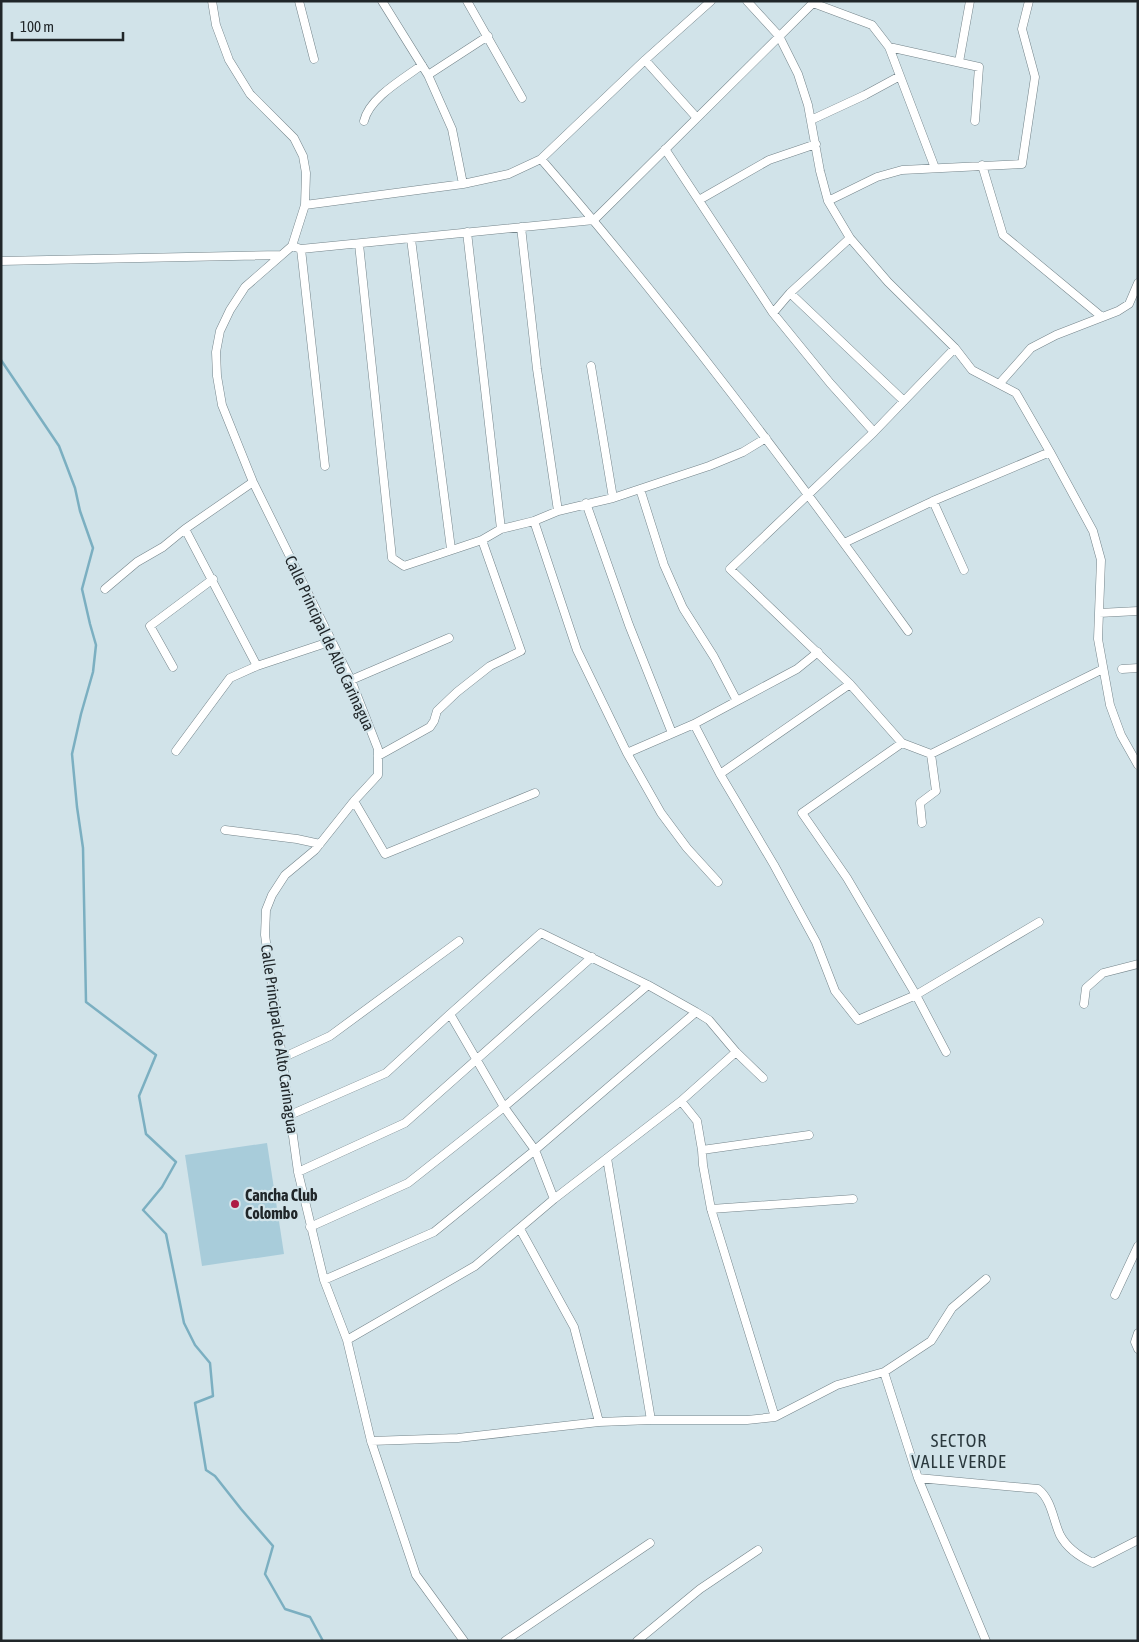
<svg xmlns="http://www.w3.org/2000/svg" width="1139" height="1642" viewBox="0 0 1139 1642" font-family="'Asap Condensed',sans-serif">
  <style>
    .green { fill: #a8ccda }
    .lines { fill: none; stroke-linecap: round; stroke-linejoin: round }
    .stream { stroke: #7bafc1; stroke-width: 2.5 }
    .minor-casing { stroke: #74848a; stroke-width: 9 }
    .minor { stroke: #fff; stroke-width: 8 }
    .poi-dot { fill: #ae1b44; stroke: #d1e3e9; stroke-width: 2 }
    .labels { text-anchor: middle; stroke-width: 4.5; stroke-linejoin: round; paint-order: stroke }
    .street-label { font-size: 16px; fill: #202629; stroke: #d1e3e9 }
    .poi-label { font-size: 16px; font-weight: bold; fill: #202629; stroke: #d1e3e9; text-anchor: start }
    .neighbourhood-label { font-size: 18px; letter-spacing: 1px; fill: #2a383d; stroke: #d1e3e9 }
  </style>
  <rect width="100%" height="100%" fill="#d1e3e9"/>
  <!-- green -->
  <path class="green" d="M267,1143L284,1254L202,1266L185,1155Z"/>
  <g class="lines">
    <!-- stream -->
    <path class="stream" d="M1,360L59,446L75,488L80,511L93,548L82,589L90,624L96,645L93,672L81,714L72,754L77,807L83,848L86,1002L156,1055L139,1096L146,1134L176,1162L162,1187L143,1210L166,1234L184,1323L195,1345L210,1363L213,1396L195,1403L206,1470L215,1476L241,1509L273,1546L265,1574L285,1609L310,1617L323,1641"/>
    <defs>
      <path id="minor" d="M212,1L216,25L229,60L250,94L294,138L303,156L306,173L305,205L292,246L245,287L230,310L220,331L216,352L217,376L222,405L253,482L351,680L378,749V775L354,801L315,850L285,875L272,895L266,910L265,935L298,1172L324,1280L347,1340L371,1441L416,1575L464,1641
        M299,1L314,59
        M382,1L428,75L452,129L463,184
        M467,1L522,98
        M747,1L779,36L798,74L808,105L820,171L828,201L850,238L888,282L955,348L972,370L1016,393L1050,452L1093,531L1101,560L1098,639L1110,705L1121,735L1138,765
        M813,3L872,25L889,47L935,168
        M889,47L979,67L975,121
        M645,60L697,118
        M959,62L970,1
        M428,75L488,36
        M811,120L865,95L900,76
        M364,121C369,98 403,79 422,65
        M665,149L773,313L830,383L874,432
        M541,159C672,310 791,470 908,631
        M982,165L1003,235L1102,317
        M699,200L769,160L816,144
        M828,201L877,177L902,170L1022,164L1035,77L1022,29L1029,1
        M305,205L463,184L509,174L541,159L645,60L711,1
        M521,227L537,369L558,511
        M467,232L501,529
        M411,239L451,549
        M359,244L392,558L404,566L482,540L501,529L534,521L558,511L613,498L709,466L743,452L766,438
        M292,246L301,249L594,220L815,1
        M301,249L325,466
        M1,261L281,255
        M790,293L904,401
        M773,313L790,293L850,238
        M955,348L874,432L730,569L850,684L902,743L931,754L1103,669
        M591,366L613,498
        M1000,383L1031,348L1056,335L1118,311L1129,304L1138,283
        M253,482L185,529L257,666L332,641
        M640,489L664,565L683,608L714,657L737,701
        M933,501L964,570
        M586,503L629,625L672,733
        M534,521L577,650L627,753L661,813L687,848L718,882
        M844,543L933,501L1050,452
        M105,589L137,562L163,547L185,529
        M1099,613L1138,611
        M173,667L150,626L213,579
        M1122,669L1138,668
        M351,680L449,638
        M694,724L720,774L774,865L816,942L835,991L858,1020L916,995L1039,922
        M902,743L802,813L847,878L916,995L946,1052
        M176,751L230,678L257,666
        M627,753L694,724L737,701L797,669L818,652
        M378,756L430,727L434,721L437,711L457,692L490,666L521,651L482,540
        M720,774L850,684
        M354,801L385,854L535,793
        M922,823L920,803L936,791L931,754
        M225,830L297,839L320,844
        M1084,1004L1086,988L1103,973L1138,964
        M450,1014L541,933L648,985L696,1012L709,1020L736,1052L763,1078
        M282,1058L330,1036L459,941
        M681,1101L697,1121L702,1150L703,1165L711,1209L775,1417
        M290,1115L386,1073L450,1014L504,1107L535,1150L554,1199
        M702,1150L809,1135
        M607,1158L651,1420
        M298,1172L405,1123L592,957
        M711,1209L853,1199
        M310,1227L408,1183L504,1107L648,985
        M520,1229L574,1327L599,1422
        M324,1280L434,1232L535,1150L696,1012
        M1115,1295L1138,1246
        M1138,1333L1135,1342L1138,1349
        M347,1340L475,1266L554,1199L681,1101L736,1052
        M884,1372L931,1341L952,1308L986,1279
        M371,1441L458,1438L599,1422L651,1420H747L775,1417L837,1385L884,1372L918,1478L1038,1489C1052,1500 1053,1520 1060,1535C1067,1548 1080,1557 1093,1563L1138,1540
        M918,1478L986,1641
        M505,1641L650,1543
        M637,1641L700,1589L758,1550"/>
    </defs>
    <!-- minor casing -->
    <use href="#minor" class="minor-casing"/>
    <!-- minor -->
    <use href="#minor" class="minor"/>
  </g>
  <!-- markers -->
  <circle class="poi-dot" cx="235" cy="1204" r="5"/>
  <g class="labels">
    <!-- street labels -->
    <g class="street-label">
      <text transform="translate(330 643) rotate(65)" y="6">Calle Principal de Alto Carinagua</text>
      <text transform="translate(280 1039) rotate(82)" y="6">Calle Principal de Alto Carinagua</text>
    </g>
    <!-- poi labels -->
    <g class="poi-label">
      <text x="245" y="1201">Cancha Club<tspan x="245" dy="18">Colombo</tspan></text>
    </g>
    <!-- neighbourhood labels -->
    <g class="neighbourhood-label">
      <text x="959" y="1447">SECTOR<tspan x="959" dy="21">VALLE VERDE</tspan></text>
    </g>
  </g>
  <!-- border -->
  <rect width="1139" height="1642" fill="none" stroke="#202629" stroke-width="5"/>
  <!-- scale -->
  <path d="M12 32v8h111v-8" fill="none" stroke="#202629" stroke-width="2.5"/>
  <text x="20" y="32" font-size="15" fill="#202629" stroke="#d1e3e9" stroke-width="4" paint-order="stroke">100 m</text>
</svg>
